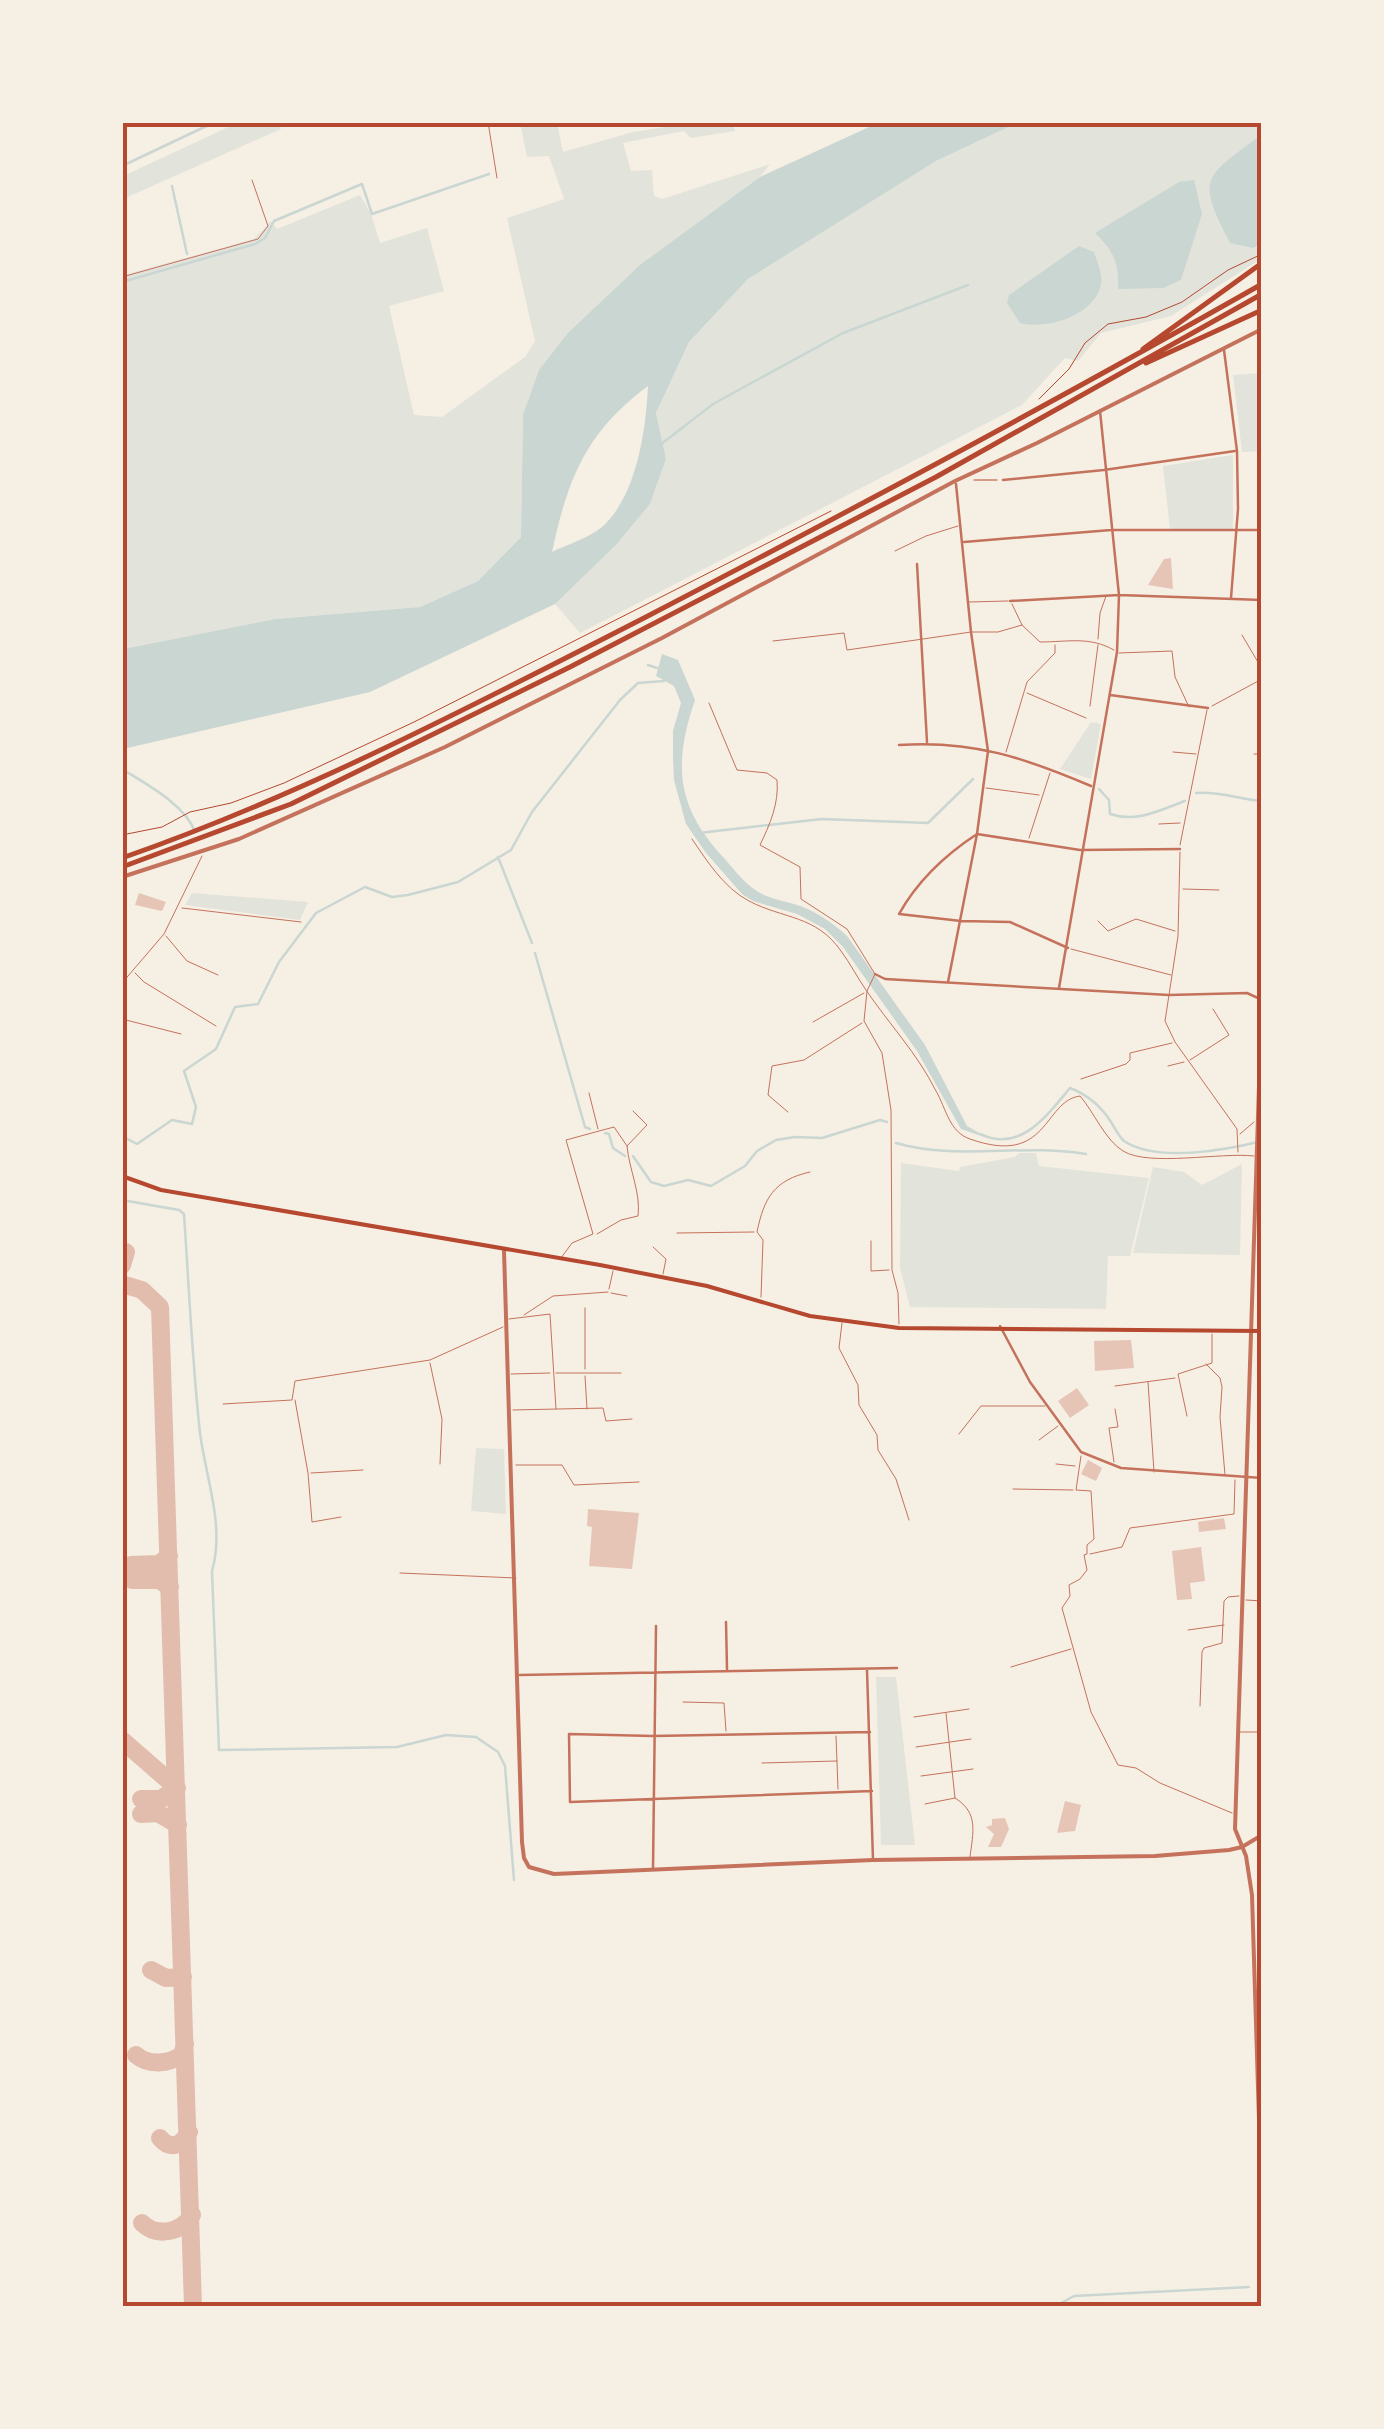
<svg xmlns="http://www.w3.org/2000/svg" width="1384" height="2429" viewBox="0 0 1384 2429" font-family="Roboto,sans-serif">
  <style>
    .green { fill: #e2e4dc }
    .water { fill: #c9d6d2; fill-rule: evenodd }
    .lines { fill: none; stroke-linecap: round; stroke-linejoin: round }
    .stream { stroke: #c9d6d2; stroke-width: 2.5 }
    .taxiway { stroke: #e2bdae; stroke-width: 18 }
    .building { fill: #e6c5b7 }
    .path { stroke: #b5482f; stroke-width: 1 }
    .service { stroke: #c5725c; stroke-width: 1 }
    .minor { stroke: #c5725c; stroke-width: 2.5 }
    .tertiary { stroke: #c5725c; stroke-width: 4 }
    .secondary { stroke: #b5482f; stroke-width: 4 }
    .trunk { stroke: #b5482f; stroke-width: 5 }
    .neatline { fill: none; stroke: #b5482f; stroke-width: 4 }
  </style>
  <rect width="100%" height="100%" fill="#f6efe4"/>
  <!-- green -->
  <path class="green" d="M237,123H278L281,129L123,199V176Z
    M520,123H557L563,152L633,132L691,123H733L735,131L691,138L684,131L623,143L631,171L652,170L654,196L662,199L770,164L760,177L641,264L523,415L521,537L478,581L420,607L275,619L123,649L122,273L124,275L254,239L271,221L277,229L360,195L371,214L380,243L427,228L444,291L389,306L414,415L442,417L525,357L535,341L507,218L564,199L549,156L527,157Z
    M1017,123H1261V259L1171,316L1101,333L1078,361L1065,358L1022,405L580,633L555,604L616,545L650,504L666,459L656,413L689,342L748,279L936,161Z
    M1261,373V451L1242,452L1233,375Z
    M1233,455V529H1170L1163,466Z
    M1091,722L1101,724L1091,779L1060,769Z
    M192,893L308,902L300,920L185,905Z
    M1019,1153H1036L1039,1166L1149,1178L1130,1256H1108L1106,1309L910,1307L900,1268L901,1163L959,1171L960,1167L1015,1157Z
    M1242,1164L1240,1255L1133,1253L1153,1167L1184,1172L1202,1185Z
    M476,1448L504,1449L506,1514L471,1511Z
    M876,1677H896L915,1845H881Z"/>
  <!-- water -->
  <path class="water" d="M878,123H1017L936,161L748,279L689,342L656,413L666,459L650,504L616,545L555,604L370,692L123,749V649L275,619L420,607L478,581L521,537L523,415L539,370L568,333L641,264L760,177ZM648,386C646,429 637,496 602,527C589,538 566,545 552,552C568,478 586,432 648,386Z
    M1261,135V244L1253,248L1230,243C1195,176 1205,177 1261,135Z
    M1194,180L1202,214L1181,280L1163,288L1118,289C1119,263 1114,251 1095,233L1179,182Z
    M1079,246L1094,252C1097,261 1103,275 1101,284C1095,316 1046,330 1020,323L1007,303L1009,295Z
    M662,654L678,660L695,700C673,764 676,807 724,858C736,872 747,887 764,895C773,899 784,901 794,904C814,910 832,922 847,936L925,1045L967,1126L990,1139L961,1129L917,1051L843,947L825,929L797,914L753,901L742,894L706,853L686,824L674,780L673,757V731L681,703L674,686L656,676Z"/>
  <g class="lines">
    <!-- stream -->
    <path class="stream" d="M122,166L215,122
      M172,186L187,254
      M122,282L255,244L265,238L274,221L362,184L372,214L489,174
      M122,337V338
      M660,445L713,404L843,333L968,285
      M648,665L657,668
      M122,769C146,784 186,805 195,832
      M1099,789L1109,800L1110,814C1137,823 1160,810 1185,801
      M1196,793C1218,791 1239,799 1262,801
      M699,833L822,819L928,823L973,779
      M498,857L532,943
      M535,953L585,1127L590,1129
      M605,1133L609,1134L613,1148L625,1156
      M981,1134C1020,1154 1048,1114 1070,1088C1088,1095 1101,1106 1111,1122C1115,1128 1119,1137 1124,1141C1157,1163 1226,1150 1262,1141
      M122,1136L137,1144L172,1120L192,1124L196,1107L184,1071L216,1049L235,1007L258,1004L279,962L316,913L365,887L392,897L408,895L458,882L511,850L532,812L620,700L638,683L664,681
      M896,1143C958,1161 1022,1143 1086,1154
      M633,1156L651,1182L664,1186L688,1180L711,1186L745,1166L757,1151L776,1140L795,1137L822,1138L880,1120L887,1122
      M122,1200L179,1210L184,1214C189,1287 192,1360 200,1433C206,1479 225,1526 212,1571L219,1750L397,1747L446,1735L476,1737L498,1752L505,1766L514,1880
      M1056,2306L1074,2296L1249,2287"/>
    <!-- taxiway -->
    <path class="taxiway" d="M122,1265L126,1252
      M122,1284L142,1290L160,1307L193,2306
      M131,1565L159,1564L169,1556
      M132,1580H159L170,1587
      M122,1740L177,1788L161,1799H141
      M141,1814L158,1813L178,1825
      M151,1970L166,1978L183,1977
      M136,2055C149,2066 168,2064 182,2055L185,2044
      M160,2138C171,2151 182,2145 189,2132
      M142,2223C157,2238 182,2232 192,2215"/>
  </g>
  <!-- building -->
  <path class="building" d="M1171,558L1173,589L1148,585L1164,559Z
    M139,893L166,902L162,911L135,905Z
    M1131,1340L1134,1368L1095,1371L1094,1341Z
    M1077,1388L1089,1405L1070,1418L1058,1401Z
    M1088,1460L1102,1468L1096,1481L1081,1474Z
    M588,1509L639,1513L632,1569L589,1566L592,1527L587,1526Z
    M1224,1518L1226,1529L1199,1532L1198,1522Z
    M1201,1547L1205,1581L1190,1583L1192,1599L1177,1600L1172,1551Z
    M1065,1801L1081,1805L1075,1831L1057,1833Z
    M1005,1818L1009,1829L1001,1847H988L994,1834L986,1827L992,1825V1819Z"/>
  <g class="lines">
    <!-- path -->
    <path class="path" d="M1039,399L1069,369L1085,343L1108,324L1146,317L1182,302L1228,270L1262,254
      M974,480H997
      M122,835L162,827L190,812L231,803L284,783L414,722L831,511"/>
    <!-- service -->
    <path class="service" d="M488,122L497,178
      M122,277L258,239L268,226L252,180
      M895,551L926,536L958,526
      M969,602L1008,601
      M1012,604L1022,625L1040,642C1068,642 1089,636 1114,650
      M1242,635L1262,669
      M1098,639L1100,613L1106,596
      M773,641L844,633L847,650L971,632H998L1022,625
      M1119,653L1172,651L1175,677L1189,707
      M1027,693L1086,718
      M709,703L737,770L767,773L777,780C779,804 770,824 760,845L800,867L801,899L847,929L875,974L867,991L864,1021L882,1053L891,1110L892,1270L898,1293L899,1324
      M1090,706L1098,645
      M1212,706L1262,679
      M1006,752L1027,682L1055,653V645
      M1173,752L1196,754
      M1254,754H1262
      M986,788L1039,795
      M1159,824L1180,823
      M1029,838L1050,773
      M692,839C707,861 724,888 749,901C783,919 816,915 841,951C850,963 857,977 866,990C889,1024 917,1053 936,1091C946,1108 949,1132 970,1139C1049,1167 1043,1101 1080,1096C1094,1112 1105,1140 1123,1151C1149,1167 1221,1152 1254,1156
      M1180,845L1207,710
      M1180,852L1178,936L1165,1021L1175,1042L1237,1129L1238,1152
      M1183,889L1219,890
      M182,908L301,922
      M1098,921L1108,931L1136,919L1175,931
      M166,936L187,961L218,975
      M1071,949L1171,975
      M135,973L144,982L216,1026
      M122,983L164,934L202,856
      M122,1019L181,1034
      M813,1022L864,993
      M1190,1060L1229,1035L1213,1009
      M1168,1066L1184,1062
      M1081,1079L1126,1064L1130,1060V1053L1172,1043
      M589,1093L598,1129
      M788,1112L768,1095L772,1066L804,1060L862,1023
      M1240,1134L1254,1122
      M677,1233L754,1232
      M597,1234L621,1220L638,1216C641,1193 629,1169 627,1146L647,1125L633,1111
      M871,1241V1271L889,1270
      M653,1247L666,1259L663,1274
      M561,1258L572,1243L593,1234L566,1140L614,1127L627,1146
      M609,1289L613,1271
      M611,1293L627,1296
      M761,1297L763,1240L757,1232C764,1198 774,1180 810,1172
      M524,1315L553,1296L608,1292
      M509,1319L550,1314L556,1409
      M842,1323L839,1348L858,1385L859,1405L877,1435L878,1450L896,1479L909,1520
      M430,1363L442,1419L440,1464
      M1206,1364L1220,1378L1222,1387L1220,1417L1225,1475
      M585,1369V1308
      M556,1373H621
      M511,1374L550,1373
      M585,1376L587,1409
      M1148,1382L1154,1472
      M1115,1386L1175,1378
      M295,1400L308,1473L312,1522L341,1517
      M223,1404L292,1400L295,1381L430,1360L503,1327
      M513,1410L603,1408L606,1421L632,1419
      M1187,1416L1178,1374L1212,1363V1334
      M959,1434L981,1406H1045
      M1039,1440L1058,1426
      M1081,1456L1076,1490L1091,1491L1094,1539L1087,1545V1554L1084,1555L1087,1570L1080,1579L1069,1585L1070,1596L1062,1608L1091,1712L1118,1765L1136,1768L1160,1783L1232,1813
      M1114,1462L1109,1428L1118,1427L1115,1409
      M1056,1464L1075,1466
      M516,1465H562L574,1485L639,1482
      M311,1473L363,1470
      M1013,1489L1073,1490
      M1090,1554L1122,1547L1130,1528L1234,1514L1235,1480
      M400,1573L516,1578
      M1246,1600L1262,1601
      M1188,1630L1224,1625
      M1011,1667L1071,1649
      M683,1702L724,1703L726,1731
      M1200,1706L1202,1652L1204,1648L1222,1643L1224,1601L1228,1597L1239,1596
      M946,1713L955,1798C979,1813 973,1832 970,1857
      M914,1717L969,1709
      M1240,1732H1262
      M836,1736L838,1789
      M916,1747L971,1739
      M762,1763L837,1761
      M921,1776L973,1769
      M925,1804L955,1798
      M1175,2304L1180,2306"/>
    <!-- minor -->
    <path class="minor" d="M1224,350L1237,451L1238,509L1231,598
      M1003,480L1104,470L1235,451
      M964,542L1111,530H1262
      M917,564L927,742
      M1010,601L1119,595L1262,600
      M1110,695L1208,708
      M899,745C973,740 1025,758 1091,786
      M1068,948L1010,922L961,921L899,914C918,880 945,855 977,834L1080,850L1180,849
      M875,974L885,979L1169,995L1247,993L1260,999
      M948,982L977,834L988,751L971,632L956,484
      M1059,988L1117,652L1119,595L1100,411
      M1000,1326L1030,1382L1081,1452L1121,1468L1262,1478
      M726,1622L727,1669
      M867,1670L873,1860
      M520,1675L897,1668
      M870,1732L653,1736L569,1734L570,1802L872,1791
      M653,1869L656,1626"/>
    <!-- tertiary -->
    <path class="tertiary" d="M122,877L239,839L445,747L662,638L955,481L1037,443L1262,329
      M1262,993L1235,1829L1246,1856L1252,1895L1262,2216
      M504,1251L522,1842L524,1858L529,1867L554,1874L873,1860L1155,1856L1229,1850L1242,1847L1262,1835"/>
    <!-- secondary -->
    <path class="secondary" d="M122,1176L161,1190L600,1265L707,1286L810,1316L899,1328L1262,1331"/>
    <!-- trunk -->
    <path class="trunk" d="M1143,349L1262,263
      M1146,363L1262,310
      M122,858C303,795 474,705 644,618C852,510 1058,400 1262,284
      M122,867L291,804L570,667L936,477L1262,294"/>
  </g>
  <!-- border -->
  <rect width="1384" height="2429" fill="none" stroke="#f6efe4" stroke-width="250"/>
  <rect x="125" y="125" width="1134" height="2179" class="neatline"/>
</svg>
